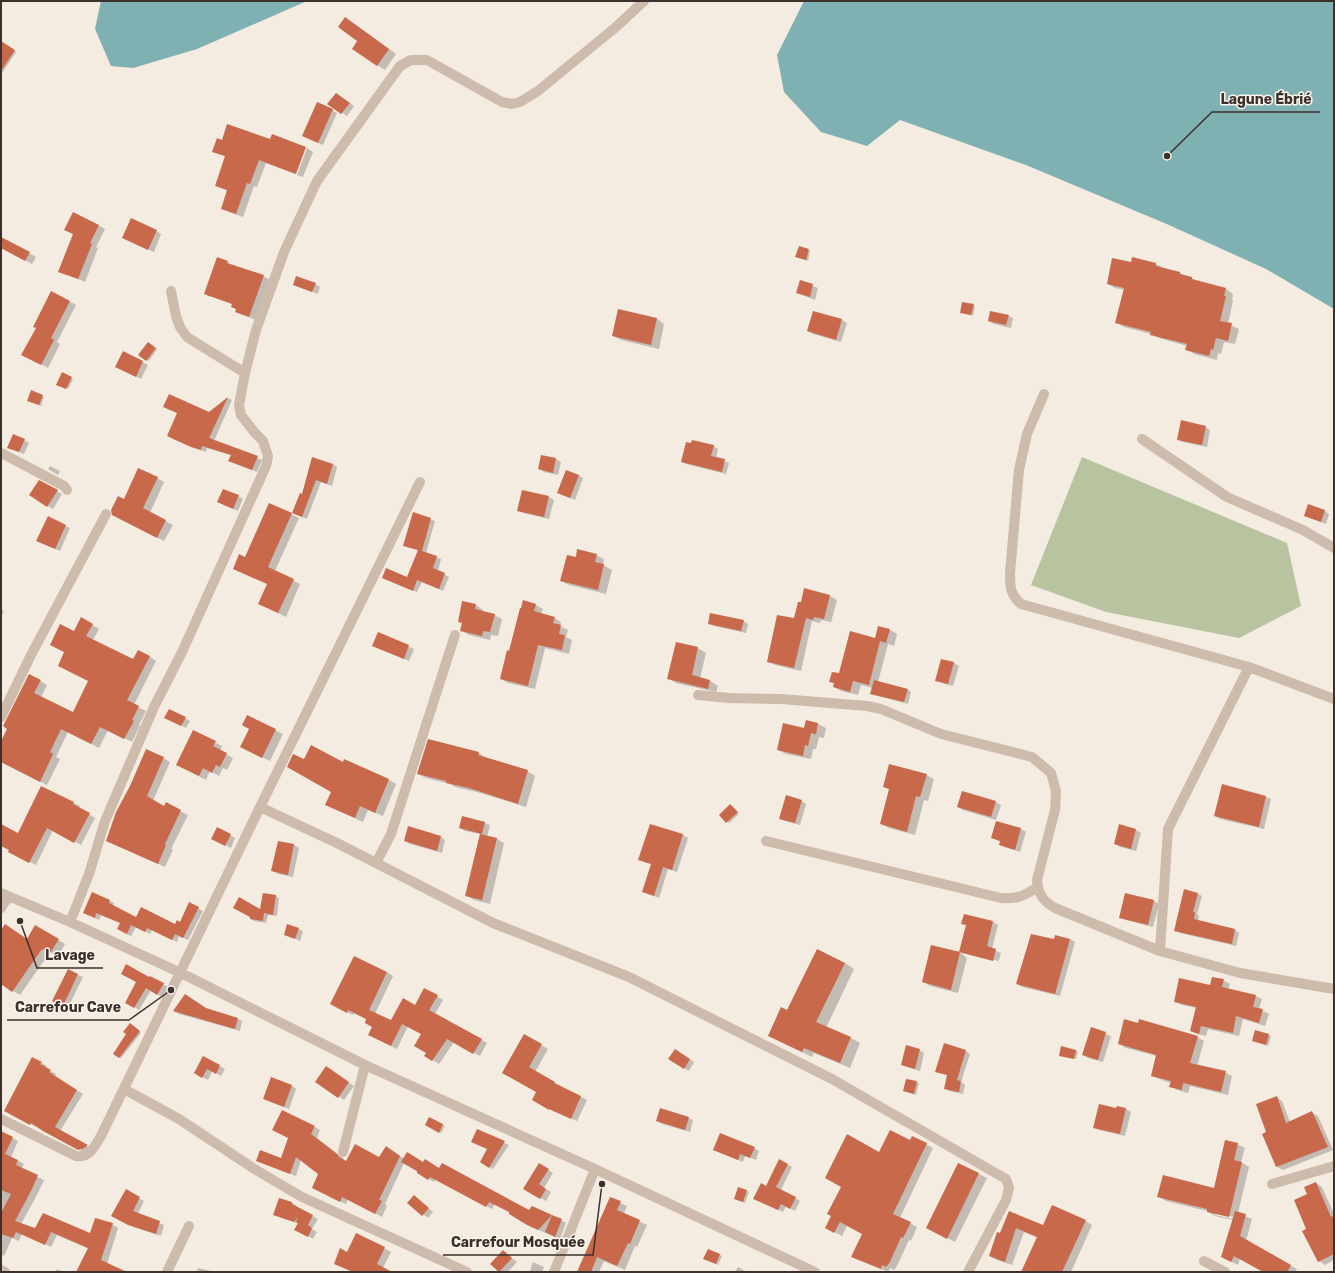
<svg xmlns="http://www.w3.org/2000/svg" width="1335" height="1273" viewBox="0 0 1335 1273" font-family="Rubik,sans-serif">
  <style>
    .green { fill: #b8c4a0 }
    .water { fill: #7fb0b2 }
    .shadow { fill: #0003; fill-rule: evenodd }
    .building { fill: #c8694b }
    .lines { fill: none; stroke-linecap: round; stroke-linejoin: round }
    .minor { stroke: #cdbbac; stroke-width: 10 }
    .leader { fill: none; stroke: #3b302b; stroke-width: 1.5 }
    .callout-dot { fill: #3b302b; stroke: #fbf5ee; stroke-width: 1.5 }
    .callout-label { font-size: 14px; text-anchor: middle; font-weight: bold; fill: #3b302b; stroke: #fbf5ee; stroke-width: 3; stroke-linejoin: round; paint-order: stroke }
  </style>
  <rect width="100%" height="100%" fill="#f4ebe1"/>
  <!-- green -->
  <path class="green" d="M1082,457L1287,543L1301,606L1239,638L1106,612L1031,585Z"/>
  <!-- water -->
  <path class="water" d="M101,1H307L197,49L133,68L111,66L95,29Z
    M804,1H1334V309L1266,269L1169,225L1026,165L900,120L867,146L821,132L784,92L777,55Z"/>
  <!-- shadow -->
  <path class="shadow" d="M353,23L396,54L385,70L377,65L359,41Z
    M4,44L16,52L2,73L1,72V49Z
    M341,97L354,106L347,116L329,104Z
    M332,110L337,113L323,145L308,138Z
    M271,140L305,147L295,174L266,163L257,187L254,186L243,217L229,212L222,208L228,191L216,185L226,157L213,151L222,141Z
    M307,148L313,152L303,177L297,175Z
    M98,225L105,229L96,247L98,248L85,282L59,271L74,234Z
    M156,231L161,234L154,252L128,240Z
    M1,238L36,257L32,264L1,248Z
    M808,250L810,251L808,261L797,257Z
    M1133,258L1156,264L1164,268L1180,273L1197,281L1226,289L1233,294L1232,300L1233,301L1228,324L1239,329L1235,344L1224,342L1221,354L1218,353L1217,360L1194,354L1186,349L1187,346L1159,338L1151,334L1124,327L1117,323L1125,290L1115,288L1108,284L1131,263Z
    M227,262L234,266L263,276L270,280L256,320L236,312L237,305L210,296V297L205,294Z
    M800,281L818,288L815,300L797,293Z
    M315,284L320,287L318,294L294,285Z
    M52,292L76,305L57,342L60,344L48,368L23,355L37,328Z
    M973,305L975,307L973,316L963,313Z
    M1008,316L1013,318L1011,328L994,324L989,321Z
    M657,319L664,324L659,349L621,340L613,336Z
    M842,320L847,323L841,342L813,334L808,331Z
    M148,343L157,349L149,361L139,355Z
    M123,352L148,365L141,379L121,369Z
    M63,374L73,379L68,389L58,384Z
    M42,396L44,397L41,406L30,402Z
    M228,398L232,400L214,441L262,460L257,472L229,461L231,455L207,448L206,452L197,449L173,439L179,413L209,414Z
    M1205,427L1210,430L1207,447L1183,442L1178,439Z
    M24,440L29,443L24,454L14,450Z
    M713,446L718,449L716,458L729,463L726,474L686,464L682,462Z
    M542,456L556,459L561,462L558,475L544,472L539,469Z
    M313,459L333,464L337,467L332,486L321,482L307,519L293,513L302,495Z
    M50,466L60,471L58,475L48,469Z
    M578,475L583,478L575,500L558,493Z
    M157,478L164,482L150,513L173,525L164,541L120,519L124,500Z
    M39,482L62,494L53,509L48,506Z
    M523,491L549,497L554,500L549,519L523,513L518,510Z
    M238,496L243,499L238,511L218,502Z
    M270,504L299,518L275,571L300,584L286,617L260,604L272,585L246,558Z
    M1324,511L1329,514L1326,524L1305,516Z
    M413,514L435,521L426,553L441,559L438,571L449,577L443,591L422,582L417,592L383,578H408L419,551L404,545Z
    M65,526L70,528L60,551L43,543Z
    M596,555L604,559L603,565L612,570L606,594L569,585L561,581L576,559Z
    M805,589L830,596L837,600L831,622L821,620L820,623L812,621L801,671L775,665L768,661L795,620L801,603Z
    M524,602L536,605L543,609L541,614L554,618L561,622L560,626L568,630L566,637L572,640L569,654L545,648L535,689L508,683L501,679Z
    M476,605L483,610V612L494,615L502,619L498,636L491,635L490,640L469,635L461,630Z
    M1,609L4,611L1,617Z
    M82,619L99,629L93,640L134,661L149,656L156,661L134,705L146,711L139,725L140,726L132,742L108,730L99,748L68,732L56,757L60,759L47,785L1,762V744L30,675L47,685L41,697L73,714L89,681L74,633Z
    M743,621L748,624L746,633L714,626L709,623Z
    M890,630L897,634L894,646L888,644L878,682L907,689L911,692L908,704L875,695L871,693L873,688L861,685L858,695L841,691L834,687L835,684L830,681L840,675L876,639Z
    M378,634L414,649L409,661L373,646Z
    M676,643L698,648L706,653L700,678L710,681L718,686L716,692L676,683L668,678Z
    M942,660L954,663L959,666L953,686L942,683L937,680Z
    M185,718L190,721L186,728L171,720Z
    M807,721L818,724L826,728L824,738L819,737L816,749H813L811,759L786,754L778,750L805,729Z
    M275,730L283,734L270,761L249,751Z
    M194,732L222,746L220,751L233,758L227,770L223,768L219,776L210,771L206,780L185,769Z
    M429,740L479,753L486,758L527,771L535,776L526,807L477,792L455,787L450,784L426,778L418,774Z
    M163,758L170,762L153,801L165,807L166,804L188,815L171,849L173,850L165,867L114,844Z
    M304,761L343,764L389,780L396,784L383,816L368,810L363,822L326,805L332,791Z
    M926,775L934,779L928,801L924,800L915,835L889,828L881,824L890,790L884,786Z
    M1223,785L1266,797L1271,799L1264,829L1220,819L1215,816Z
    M41,787L74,803L80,806L79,808L95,818L81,845L53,830L36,865L16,855L11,850L1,845V829L18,835Z
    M962,792L996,802L1001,805L996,820L963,810L958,807Z
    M801,801L806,804L800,825L785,821L780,818Z
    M732,807L739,814L729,823L727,822Z
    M463,817L485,823L490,825L487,837L497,839L504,843L490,904L474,900L466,895L480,834L465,831L460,828Z
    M996,822L1021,829L1026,832L1020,852L1005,847L1000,844L1001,842L992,837Z
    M651,825L683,835L688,838L677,872L668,869L659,898L644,892L652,864L644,862Z
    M1136,830L1141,833L1136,851L1120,847L1115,844Z
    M230,835L235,838L231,848L217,841Z
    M441,837L445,840L442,853L410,844L405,841Z
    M279,842L294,845L299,848L293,877L278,874L273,871Z
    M92,894L110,901L114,903L113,906L137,918L176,925L180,923L190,904L203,911L188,940L179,936L177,942L152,930L150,934L136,927L131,936L122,932L121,923L101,915L99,920L84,913Z
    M264,894L276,896L279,898L277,916L268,915L266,923L254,921L251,919L261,911Z
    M1198,894L1202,896L1197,914L1199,916L1198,921L1235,930L1239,933L1236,946L1180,933L1175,930Z
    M1154,901L1159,904L1153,927L1126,920L1121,917Z
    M965,915L993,922L998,925L992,949L1001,953L998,963V961L964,952V954L960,951L967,926L962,923Z
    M35,926L65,944L58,956L50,952L20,995L1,984V932L27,940Z
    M298,929L303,931L300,941L285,934Z
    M1056,936L1070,939L1075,942L1060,996L1022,987L1017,984L1055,940Z
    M932,946L961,953L967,958L958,993L930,986L923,982Z
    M845,963L854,969L826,1028L851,1038L860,1043L850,1068L814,1053L812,1057L779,1041L788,1012Z
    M387,972L393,976L375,1014L391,1022L415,1006L425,989L443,1000L435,1014L487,1043L480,1056L454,1042L439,1064L426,1056L427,1053L422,1034L408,1026L397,1049L375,1038L373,1027L368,1019L354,1013L353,1015L337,1008Z
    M78,975L83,977L68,1008L59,1003Z
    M151,977L168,987L162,997L151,990L139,1010L126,1002Z
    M1223,980L1230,984L1228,990L1256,996L1262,999L1259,1009L1269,1014L1265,1026L1243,1019L1239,1036L1208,1029L1206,1036L1197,1034L1191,1031L1197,1008L1182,1005L1175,1001Z
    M174,1011L238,1019L242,1021L240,1031L179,1014Z
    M132,1026L141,1033L121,1058L114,1053Z
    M1091,1029L1111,1036L1103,1062L1088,1058L1084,1055Z
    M1256,1031L1271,1036L1268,1046L1253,1041Z
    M524,1035L548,1049L535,1072L587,1100L577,1121L556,1112H555L533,1100L538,1092L503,1072Z
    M1197,1037L1204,1041L1197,1066L1225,1072L1232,1076L1228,1095L1190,1086L1188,1093L1177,1090L1170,1086L1171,1083L1159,1079L1152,1076L1157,1056L1126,1048L1119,1044Z
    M675,1050L694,1062L689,1071L684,1068Z
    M919,1050L924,1053L920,1071L907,1067L902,1064Z
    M1076,1050L1078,1052L1076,1059L1063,1056Z
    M966,1051L970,1054L961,1082L965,1085L963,1094L949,1091L945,1088L948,1076L936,1071Z
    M203,1057L225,1069L221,1076L212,1071L208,1080L195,1073Z
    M33,1058L47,1066L45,1068L56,1074L54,1077L83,1094L60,1131L92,1149L84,1152L50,1134L37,1126L36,1127L5,1110Z
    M331,1070L354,1086L344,1100L317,1082Z
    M916,1082L919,1083L916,1095L904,1091Z
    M292,1086L296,1089L289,1109L264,1099Z
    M1276,1097L1282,1101L1290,1122L1312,1113L1318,1116L1333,1150L1283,1170L1277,1167L1267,1132Z
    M1118,1107L1126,1109L1131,1112L1125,1136L1099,1130L1095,1128Z
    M430,1118L445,1126L441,1133L426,1125Z
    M688,1118L693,1120L690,1132L662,1124L657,1121Z
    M315,1127L320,1130L317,1138L343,1158L345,1161L379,1158L393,1151L404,1159L424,1163L440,1170L530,1212L532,1207L561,1220L566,1223L560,1239L534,1228L511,1212L495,1204L492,1209L436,1179L434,1182L404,1163L385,1204L387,1206L382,1217L348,1199L346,1204L319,1191V1174L301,1160L296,1176L257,1161L282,1159Z
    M478,1130L509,1145L493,1169L481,1162L489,1149Z
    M1,1132L18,1141L11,1157L24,1164L21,1169L44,1180L38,1193L21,1224L36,1229L91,1235L112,1224L118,1228L107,1264L124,1272H77L89,1249L57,1235L51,1247L22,1234L19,1241L12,1238L4,1256L1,1254Z
    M911,1141L926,1144L933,1148L900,1218L917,1227L911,1241L909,1240L897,1266L894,1270L890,1268L888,1272L852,1256L863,1234L847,1226L842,1236L834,1232L879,1153Z
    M1237,1144L1245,1148L1241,1162L1249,1167L1238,1213L1252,1219L1246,1241L1297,1269L1295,1272H1265L1240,1258L1238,1265L1228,1260L1233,1220L1215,1216L1207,1211L1166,1201L1158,1196L1214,1190ZM1215,1213L1234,1217L1233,1219L1215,1215Z
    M754,1148L759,1151L756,1160L745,1156L743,1162L719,1152Z
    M539,1164L553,1173L544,1188L551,1192L546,1201L524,1188Z
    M787,1164L792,1167L781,1190L800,1201L795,1211L786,1206L783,1212L759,1201L767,1187Z
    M959,1164L987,1178L955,1242L935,1232Z
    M1316,1183L1322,1187L1334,1214V1260L1325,1265L1319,1261L1307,1229L1308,1195Z
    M126,1191L144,1201L138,1214L164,1225L161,1236L134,1227L112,1215Z
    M747,1191L749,1192L745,1203L737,1200Z
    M414,1196L433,1212L428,1218L409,1203Z
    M610,1198L627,1206L624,1214L647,1225L637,1247L635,1246L625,1270L604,1261L599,1272H577Z
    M292,1203L297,1206L296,1207L318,1219L312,1229L317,1232L313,1239L296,1229L299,1224L275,1215Z
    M1009,1212L1044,1226L1085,1221L1092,1225L1071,1272H1022L1038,1238L1024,1232L1012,1265L997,1260L990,1256Z
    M384,1248L391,1252L383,1268L390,1272H353L335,1263L348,1253Z
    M503,1251L517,1262L508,1272H501L492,1264Z
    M720,1255L722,1256L718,1265L707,1260Z
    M533,1262L544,1267L542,1272L530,1271Z
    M738,1267L747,1272H735Z
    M198,1268L215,1272H197Z
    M57,1269L63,1272H55Z"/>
  <!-- building -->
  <path class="building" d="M345,17L389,49L377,66L352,49L357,41L338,27Z
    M1,41L15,50L1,71Z
    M336,93L350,103L341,114L327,104Z
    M317,102L333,109L318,143L302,136Z
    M227,124L270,139L272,134L306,147L296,174L259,160L250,184L247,183L236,214L221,209L227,190L215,186L225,156L212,152L217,138L222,140Z
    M73,212L99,225L90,243L92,244L78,279L58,272L73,234L64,230Z
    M131,218L157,230L148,250L122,238Z
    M1,237L30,252L25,261L1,248Z
    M799,246L809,249L806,260L795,257Z
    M217,257L228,261L227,263L264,275L249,317L235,312L236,309L231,307L232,304L204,294Z
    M1132,257L1156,263V266L1180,272V274L1192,277V279L1226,288L1224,296H1226L1220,321L1232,323L1228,341L1216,338L1213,350L1211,349L1209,356L1185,350L1187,344L1150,335L1151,332L1115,323L1124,288L1107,284L1112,258L1131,262Z
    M296,276L316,283L312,292L293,285Z
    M800,280L813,284L810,297L796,293Z
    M51,291L70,301L51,338L54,340L41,365L21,355L36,328L33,327Z
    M962,302L974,304L971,315L960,313Z
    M618,309L657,318L651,345L612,336Z
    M813,311L842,319L836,340L807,331Z
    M990,311L1009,315L1006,325L988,321Z
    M148,342L156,348L146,361L138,355Z
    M123,351L143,361L136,377L115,367Z
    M62,372L72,377L66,389L56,385Z
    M31,390L43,395L39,405L27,401Z
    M169,394L209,412L228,397L209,438L258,456L252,470L228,461L231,455L202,446L201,450L191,447L167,436L177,413L163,407Z
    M1181,420L1206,426L1202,445L1177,440Z
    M13,434L25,439L19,452L7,448Z
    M692,440L714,445L711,456L725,459L722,472L681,462L686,442L691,443Z
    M541,455L556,458L553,473L538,469Z
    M312,457L333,464L327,484L316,480L302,517L292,513L300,493L302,494Z
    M138,468L158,477L143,508L166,520L157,538L112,515L111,510L118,496L124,499Z
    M566,470L579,475L570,498L557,493Z
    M39,480L58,490L47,507L29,495Z
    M223,489L239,495L233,509L217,502Z
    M522,490L549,496L544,517L517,511Z
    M269,503L292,513L268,567L294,579L278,613L258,604L267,584L233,569L239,554L245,557Z
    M1308,504L1325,510L1321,522L1304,516Z
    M413,512L431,518L422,551L437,556L433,568L445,573L439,589L417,580L413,591L382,578L386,568L407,577L418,550L403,546Z
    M48,516L66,525L55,549L36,541Z
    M577,549L597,554L595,562L604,564L598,590L560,581L567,555L576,557Z
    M804,588L830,595L824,619L814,617L813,620L806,618L794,668L767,662L777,615L794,618L798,602H801Z
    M523,600L536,604L534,611L555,617L553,623L561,625L559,634L565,635L562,650L538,645L528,686L500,679L507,650L509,651L520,608H521Z
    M462,601L476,604L475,609L495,614L490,632L483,631L482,636L460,631L462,623L458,622Z
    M710,613L744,620L741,631L708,624Z
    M81,617L93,624L86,636L133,659L138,650L150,656L127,700L139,706L132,720L134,721L124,739L100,727L91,744L61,729L50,752L53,754L40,782L1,762V741L7,729L3,726L29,674L41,680L34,693L73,712L88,681L58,666L64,652L50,645L60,624L74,631Z
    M878,626L890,629L886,643L880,641L869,685L853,681L850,692L833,687L834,683L829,682L832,672L839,673L850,631L875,638Z
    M378,632L409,645L404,659L372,646Z
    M676,642L698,647L692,675L710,680L708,689L667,679Z
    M941,659L954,662L948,684L935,681Z
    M874,680L908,689L904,702L870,694Z
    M169,709L186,717L181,726L164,718Z
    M247,715L276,729L262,758L240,747L249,729L242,725Z
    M806,720L818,723L816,734L811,733L808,746L805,745L803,756L777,750L783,723L804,728Z
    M193,730L216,741L213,746L227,753L220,767L216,765L212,773L203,768L199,776L176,765Z
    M428,739L479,752L478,755L528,770L518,804L469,788L446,783V781L417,774Z
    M311,745L343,762L344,759L389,779L375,813L360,806L355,818L325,805L331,792L287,767L293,754L304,759Z
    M146,749L164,757L147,796L164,806L166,802L181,810L165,844L166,845L158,864L106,841L116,812L130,786Z
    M889,764L927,774L920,797L916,796L907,832L880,824L889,789L883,787Z
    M1222,784L1266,796L1259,827L1214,816Z
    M41,786L74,802L73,804L90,813L74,843L47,828L29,863L8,852L9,850L1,846V824L18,833Z
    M962,791L996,801L991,817L957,807Z
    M786,795L802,800L795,823L779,819Z
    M730,804L738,812L726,823L719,815Z
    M462,816L485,822L482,834L459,828Z
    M996,821L1021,828L1015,850L999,845L1000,841L991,838Z
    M650,824L683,834L672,870L663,867L654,896L642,892L651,864L638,860Z
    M1119,824L1136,829L1131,849L1114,844Z
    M408,826L441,836L437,851L404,841Z
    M217,827L231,834L225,846L211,839Z
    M480,834L497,838L482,900L465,896Z
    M278,841L294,844L288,875L271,871Z
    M1184,889L1198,893L1193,912H1195L1194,919L1235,929L1232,944L1174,931Z
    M92,892L110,900L109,903L136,917L141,907L175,924L177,920L180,922L189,902L199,907L183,938L175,934L172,940L147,928L145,932L131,925L127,934L117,929L120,923L96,913L95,918L83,913Z
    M263,893L276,895L273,915L264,913L263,921L250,919V917L233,908L239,897L260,909Z
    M1125,893L1154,900L1148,925L1119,918Z
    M964,914L993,921L987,946L996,949L993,961L959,952L966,925L961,924Z
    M5,924L27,939L35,925L59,939L50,953L42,949L12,992L1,984V930Z
    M287,924L299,928L295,939L284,935Z
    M1031,934L1054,939L1055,935L1070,939L1055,994L1016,984Z
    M931,945L960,952L951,990L922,982Z
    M817,949L845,963L816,1022L851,1037L840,1063L804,1048L802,1052L768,1036L781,1007L787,1010Z
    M354,956L387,972L369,1010L391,1020L403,998L415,1005L424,988L438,995L429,1010L482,1039L473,1054L447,1039L432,1061L424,1056L426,1053L414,1046L421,1034L402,1024L391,1046L368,1035L372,1027L365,1023L366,1019L348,1010L347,1013L330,1004Z
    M126,964L149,977L150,976L164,983L157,995L146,988L134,1008L125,1003L136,982L121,974Z
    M68,969L78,974L63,1006L52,1001Z
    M1212,977L1224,979L1222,987L1256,995L1253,1007L1263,1009L1259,1023L1236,1016L1233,1033L1201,1026L1199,1034L1190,1031L1196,1007L1174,1002L1179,978L1210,985Z
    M185,994L206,1008L238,1018L235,1029L173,1011Z
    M1124,1019L1138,1023L1139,1019L1198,1036L1190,1063L1226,1071L1221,1092L1183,1083L1182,1090L1169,1087L1171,1081L1151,1076L1156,1055L1118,1044Z
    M130,1023L140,1031L119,1058L113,1054L126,1034L123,1032Z
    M1091,1027L1106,1032L1098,1060L1082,1055Z
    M1255,1030L1269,1034L1266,1045L1252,1041Z
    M524,1034L542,1044L529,1067L555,1082L554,1083L581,1096L571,1119L549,1109V1110L532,1100L536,1092L502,1073Z
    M944,1043L966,1050L957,1080L961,1081L959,1092L944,1089L947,1075L935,1072Z
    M906,1045L920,1049L915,1069L901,1065Z
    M1061,1046L1076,1050L1074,1059L1059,1056Z
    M675,1049L690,1059L684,1069L668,1059Z
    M203,1056L220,1065L216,1074L207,1069L202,1078L194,1073Z
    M32,1057L42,1062L40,1064L51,1070L49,1072L77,1090L55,1127L88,1145L84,1148L78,1150L43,1131L31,1123L30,1125L4,1111Z
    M326,1066L349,1082L338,1098L315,1082Z
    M271,1077L292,1085L284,1107L263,1099Z
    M906,1079L917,1081L914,1094L903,1091Z
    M1277,1096L1286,1123L1312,1111L1328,1147L1276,1167L1262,1134L1266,1132L1256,1104Z
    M1099,1104L1116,1108L1117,1106L1126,1108L1120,1134L1093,1128Z
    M660,1108L689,1117L685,1130L656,1121Z
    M282,1110L315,1126L311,1134L337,1154L339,1157L346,1161L355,1144L379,1157L386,1146L400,1156L379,1200L382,1201L375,1214L342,1197L340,1202L312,1188L318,1174L296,1157L290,1174L256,1161L260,1150L281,1158L288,1138L272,1130Z
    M429,1117L443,1124L439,1133L425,1125Z
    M477,1129L505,1141L489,1168L480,1162L487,1149L471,1142Z
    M890,1130L910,1140L912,1136L927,1143L893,1214L911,1222L903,1238L901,1237L890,1262L886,1267L882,1265L881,1269L851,1257L862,1234L840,1222L834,1233L825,1228L831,1216L827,1214L841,1187L825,1178L847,1134L879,1152Z
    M1,1131L13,1137L5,1154L18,1160L16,1165L38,1175L32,1189L15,1221L35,1228L43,1213L90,1233L95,1218L113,1223L101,1260L127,1272H76L88,1248L51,1232L45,1245L16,1232L13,1238L1,1234V1213L11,1194L1,1190Z
    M720,1133L755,1147L750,1158L740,1154L738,1160L713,1150Z
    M1225,1140L1238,1143L1234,1160L1242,1162L1229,1217L1207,1212V1209L1157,1197L1163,1175L1214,1188Z
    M407,1152L423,1162L425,1159L439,1168L442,1163L529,1210L532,1206L552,1215L538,1230L527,1225L509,1214V1212L489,1202L486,1207L430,1177L428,1180L417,1173V1171L401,1162Z
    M779,1159L788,1164L776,1187L796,1197L790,1209L781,1204L778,1210L753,1199L761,1183L766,1186Z
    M539,1163L549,1169L539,1184L546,1189L540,1199L523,1189Z
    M958,1163L979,1173L947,1239L926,1228Z
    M1316,1182L1331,1217L1334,1215V1254L1318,1262L1302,1231L1306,1229L1294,1200L1307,1194L1304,1187Z
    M738,1187L747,1190L743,1202L734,1199Z
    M126,1189L140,1197L133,1211L160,1221L156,1234L128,1225L111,1216Z
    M414,1195L429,1208L422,1216L407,1203Z
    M610,1197L621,1201L617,1210L640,1220L630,1244L628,1243L617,1266L597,1257L591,1272H577Z
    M279,1198L292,1202V1204L313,1215L308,1225L312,1228L308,1237L294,1230L298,1223L296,1222L298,1217L294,1222L273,1215Z
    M1052,1205L1086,1220L1062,1272H1021L1037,1237L1016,1228L1005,1262L989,1256L997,1232L1000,1233L1009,1211L1043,1225Z
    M1235,1211L1246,1214L1240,1236L1291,1265L1287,1272H1263L1234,1256L1231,1262L1221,1257Z
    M552,1215L562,1219L555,1237L545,1232Z
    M356,1233L385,1247L377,1264L392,1272H353L334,1264L340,1248L347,1252Z
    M708,1249L720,1254L716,1264L703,1259Z
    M503,1250L512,1258L499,1272L490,1264Z"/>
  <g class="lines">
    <!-- minor -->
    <path class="minor" d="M171,291L176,316L180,327L187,337L245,373
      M1044,394L1027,434L1019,470L1010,573C1010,587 1010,594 1021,604L1249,667L1334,699
      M1142,439L1227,497L1303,530L1334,548
      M1,453L64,486L67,490
      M698,695L729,698L781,699L867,706L881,709L941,734L1032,757L1051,773L1056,791L1055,810L1037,880C1038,894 1043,901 1055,908L1160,951L1240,973L1334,989
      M1,717L31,655L106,514
      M260,807L339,844L493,923L629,977L832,1079L1006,1179L1009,1188L1006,1200L968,1272
      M766,841L1001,898C1019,899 1023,896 1038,887
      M376,863L391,834L455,635
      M1,893L70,922L181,973L365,1065L595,1169L815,1272
      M1,908L8,897
      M70,922L89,874L105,821L154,707L182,652L266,466L268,456L263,441L255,433L241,415L239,405L245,373L256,330L284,252L317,181L400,66L411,60H427L502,102L512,104L520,102L538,91L616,27L644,1
      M1160,951L1168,829L1249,667
      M124,1089L179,1119L256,1170L302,1197L467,1272
      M1,1119L76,1156C90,1158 94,1147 101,1136L260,807L420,482
      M343,1152L365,1065
      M1272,1184L1334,1166
      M1204,1261L1225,1272
      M1,1270L5,1272
      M167,1272L189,1226
      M554,1272L595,1169"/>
  </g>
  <!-- callouts -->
  <path class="leader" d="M1167 156L1212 112H1320M20 921L37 968H103M171 990L129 1020H7M602 1184L593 1255H443"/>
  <g class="callout-dot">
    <circle cx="1167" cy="156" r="4"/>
    <circle cx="20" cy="921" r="4"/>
    <circle cx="171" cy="990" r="4"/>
    <circle cx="602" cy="1184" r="4"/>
  </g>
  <g class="callout-label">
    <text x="1266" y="104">Lagune Ébrié</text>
    <text x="70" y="960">Lavage</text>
    <text x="68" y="1012">Carrefour Cave</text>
    <text x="518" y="1247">Carrefour Mosquée</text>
  </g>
  <!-- border -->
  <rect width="1335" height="1273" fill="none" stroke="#3b302b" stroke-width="4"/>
</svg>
